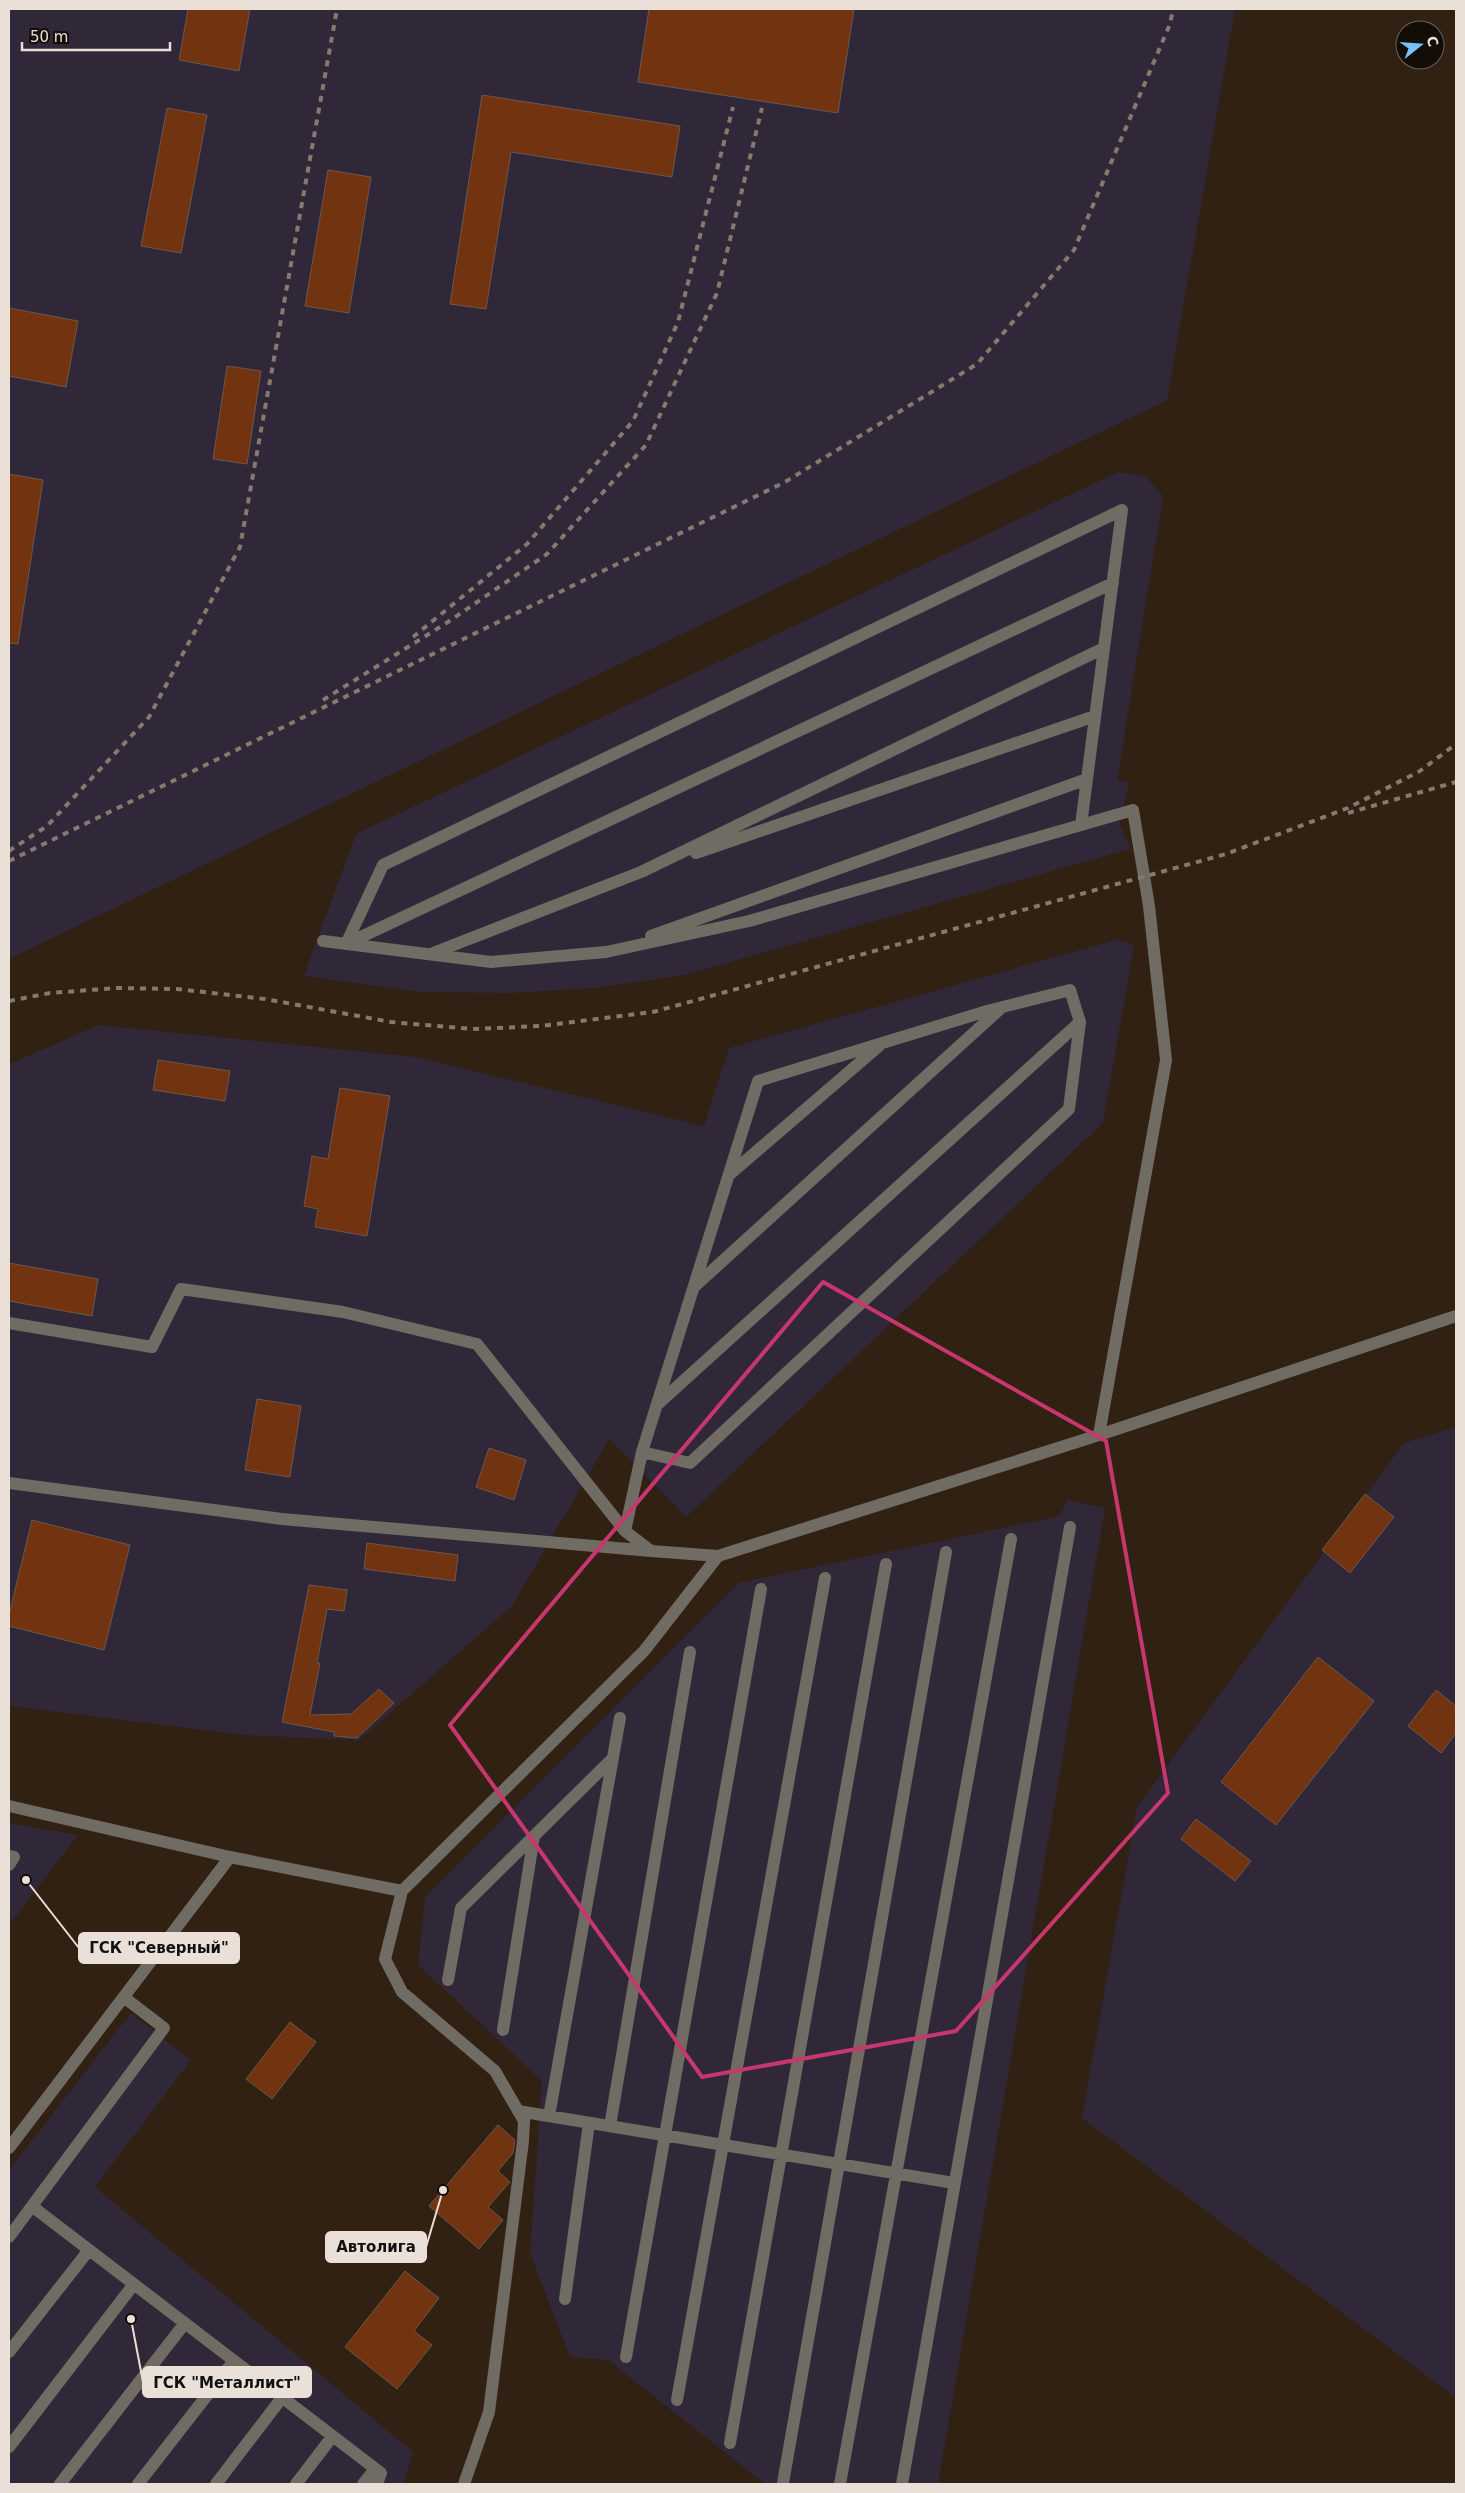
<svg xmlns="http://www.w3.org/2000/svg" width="1465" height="2493" viewBox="0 0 1465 2493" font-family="'DejaVu Sans',sans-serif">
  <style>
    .industrial { fill: #302838 }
    .building { fill: #723410; stroke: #6c574d }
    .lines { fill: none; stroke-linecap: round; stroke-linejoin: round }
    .minor { stroke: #716c63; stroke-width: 12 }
    .rail { stroke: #86796d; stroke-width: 4; stroke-dasharray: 6 6; stroke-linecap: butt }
    .marked { fill: none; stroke: #c8366e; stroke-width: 4; stroke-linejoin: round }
    .leader { fill: none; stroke: #eae0d7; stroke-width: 2 }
    .callout-dot { fill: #eae0d7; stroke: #130d07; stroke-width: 2 }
    .callout { fill: #eae0d7; stroke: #eae0d7; stroke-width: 2 }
    .callout-label { font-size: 15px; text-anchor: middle; font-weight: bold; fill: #111 }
  </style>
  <rect width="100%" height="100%" fill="#302113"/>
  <!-- industrial -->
  <path class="industrial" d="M9,9H1235L1167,400L9,959Z
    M1118,472L1145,476L1163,496L1117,781L1129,782L1120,824L1130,849L684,975L595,988L510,993L420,992L304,976L356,834Z
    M1117,940L1134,945L1103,1123L686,1517L609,1439L512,1606L359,1740L245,1735L9,1706V1064L99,1025L415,1057L704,1126L729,1048Z
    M1456,1427V2398L1082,2118L1137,1807L1404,1443Z
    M1067,1500L1105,1508L938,2484H765L608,2360L570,2357L530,2253L542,2081L418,1965L425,1897L738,1583L1060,1516Z
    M9,1823L78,1835L9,1925Z
    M131,2013L191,2060L95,2187L413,2452L404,2484H9V2170Z"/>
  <!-- building -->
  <path class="building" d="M188,9H250L239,71L179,60Z
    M649,9H854L838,113L638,82Z
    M482,95L680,126L672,177L511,152L486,309L450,304Z
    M167,108L207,115L181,253L141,246Z
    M328,170L371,177L349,313L305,306Z
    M9,308L78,321L66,387L9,376Z
    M227,366L261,371L247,464L213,459Z
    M9,474L43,480L18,644L9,643Z
    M158,1060L230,1071L225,1101L153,1090Z
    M340,1088L390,1096L367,1236L315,1227L318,1209L304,1206L312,1156L328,1159Z
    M9,1263L98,1279L92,1316L9,1301Z
    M257,1399L301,1406L290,1477L245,1470Z
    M489,1448L526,1460L514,1500L476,1487Z
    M1365,1494L1394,1517L1350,1573L1322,1550Z
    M32,1520L130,1545L104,1650L9,1626V1615Z
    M367,1543L458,1555L455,1581L364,1569Z
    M309,1585L347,1590L344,1611L327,1609L317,1663H320L310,1715L351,1714L379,1689L394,1703L357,1738L334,1736V1732L282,1722Z
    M1318,1657L1374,1701L1276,1825L1221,1782Z
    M1436,1690L1456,1706V1733L1441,1753L1408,1726Z
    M1196,1819L1251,1861L1235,1881L1181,1839Z
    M290,2022L316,2042L272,2099L246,2079Z
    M498,2125L515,2140L513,2153L498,2171L510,2182L488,2207L503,2220L479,2249L429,2206Z
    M405,2271L439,2298L414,2331L432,2345L397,2389L345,2347Z"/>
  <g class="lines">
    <!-- minor -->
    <path class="minor" d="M696,853L1095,716
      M651,936L1087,779
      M323,941L491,962L606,952L749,921L1133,810L1149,906L1166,1060L1099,1435
      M346,944L383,865L1122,510L1081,825
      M346,944L1113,583
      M433,953L641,872L1104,648
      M729,1175L879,1046
      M695,1286L1000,1009
      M9,1323L152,1347L181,1289L343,1312L477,1344L625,1531
      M659,1403L1080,1022
      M642,1452L690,1463L1069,1109L1080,1022L1070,990L987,1011L758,1081L642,1452L625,1531L651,1551L718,1556L1099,1435L1456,1316
      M9,1483L282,1519L651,1551
      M9,1806L230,1857L402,1891
      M9,1856L14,1857L9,1865
      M448,1980L461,1908L613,1758
      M503,2030L534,1836
      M518,2111L954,2183
      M549,2116L620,1718
      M610,2126L690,1652
      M9,2148L230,1857
      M33,2207L381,2473L377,2484
      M9,2237L164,2028L125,1998
      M565,2299L589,2123
      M9,2352L89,2250
      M626,2357L761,1589
      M677,2400L825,1578
      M730,2443L886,1564
      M9,2447L134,2284
      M783,2483L946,1552
      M60,2484L185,2323
      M138,2484L233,2362
      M216,2484L281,2399
      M296,2484L332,2437
      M363,2484L375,2469
      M464,2484L489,2412L523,2141L524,2121L495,2071L402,1992L385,1959L402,1891L644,1651L718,1556
      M840,2484L1011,1539
      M902,2484L1070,1527"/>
    <!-- rail -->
    <path class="rail" d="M413,637L527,544L633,421L678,322L733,107
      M323,700L448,622L547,554L646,445L717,293L762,108
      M1348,813L1456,782
      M9,851L47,826L149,717L240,547L337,9
      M9,861L785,482L977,364L1074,250L1170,24L1173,9
      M9,1001L50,993L117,988L177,989L265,999L391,1022L472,1029L541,1026L653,1012L1226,854L1348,808L1420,771L1456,744"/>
  </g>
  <!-- marked area -->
  <path class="marked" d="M823,1282L1106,1441L1168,1793L956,2031L702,2077L450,1725Z"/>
  <!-- callouts -->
  <path class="leader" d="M26 1880L79 1948M443 2190L426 2247M131 2319L143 2382"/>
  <g class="callout-dot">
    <circle cx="26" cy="1880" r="5"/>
    <circle cx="443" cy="2190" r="5"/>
    <circle cx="131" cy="2319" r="5"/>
  </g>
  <g class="callout">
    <rect x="79" y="1933" width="160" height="30" rx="5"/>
    <rect x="326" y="2232" width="100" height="30" rx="5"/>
    <rect x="143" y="2367" width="168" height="30" rx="5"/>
  </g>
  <g class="callout-label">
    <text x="159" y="1953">ГСК "Северный"</text>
    <text x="376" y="2252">Автолига</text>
    <text x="227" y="2388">ГСК "Металлист"</text>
  </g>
  <!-- border -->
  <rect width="1465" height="2493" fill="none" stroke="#eae0d7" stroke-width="20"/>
  <!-- north arrow -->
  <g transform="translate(1420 45) rotate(73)"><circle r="24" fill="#130d07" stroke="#69615a"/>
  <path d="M0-4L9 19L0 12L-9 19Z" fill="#79bff8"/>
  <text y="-8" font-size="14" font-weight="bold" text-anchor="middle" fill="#eae0d7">С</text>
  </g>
  <!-- scale -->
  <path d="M22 42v8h148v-8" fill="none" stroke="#eae0d7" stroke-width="2.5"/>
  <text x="30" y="42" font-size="15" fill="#eae0d7" stroke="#130d07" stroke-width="4" paint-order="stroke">50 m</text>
</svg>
